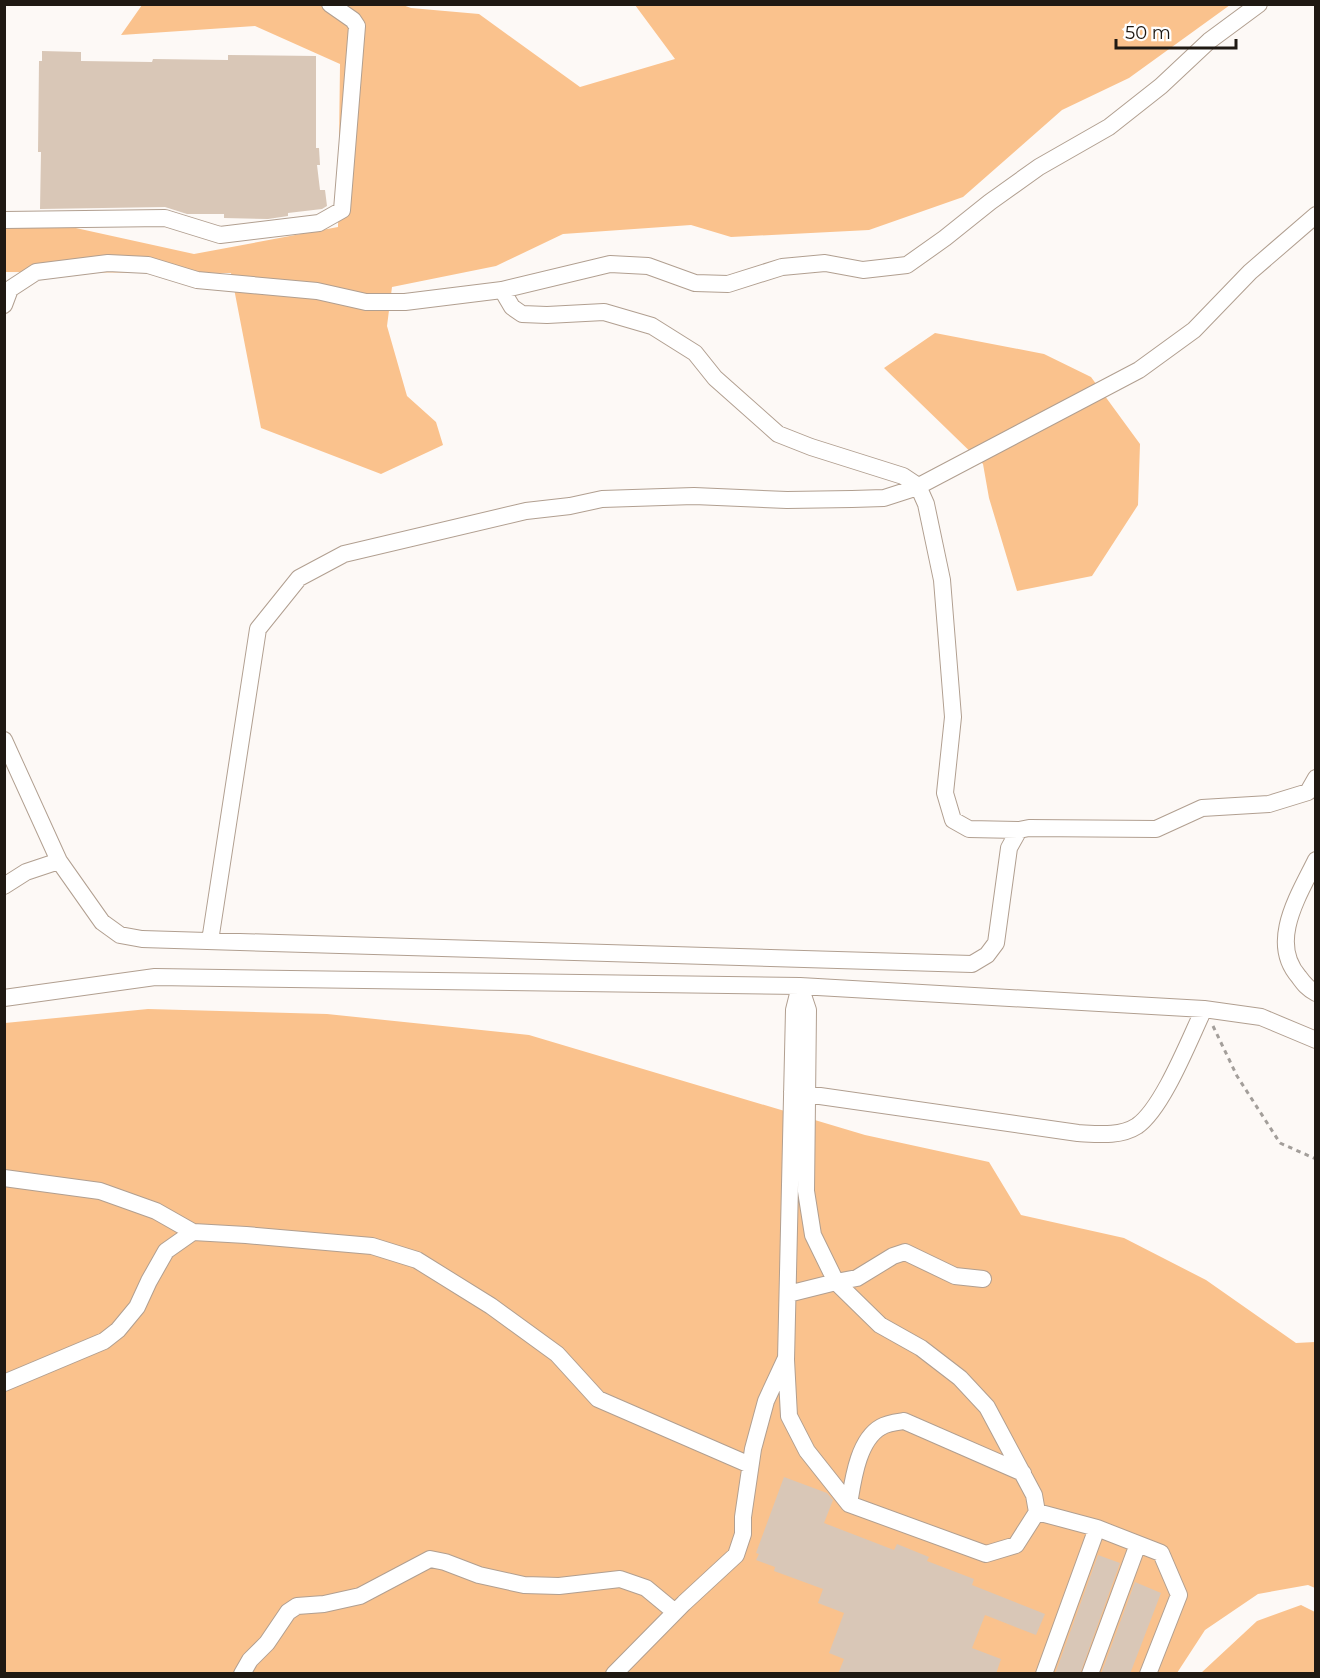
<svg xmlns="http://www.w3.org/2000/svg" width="1320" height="1678" viewBox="0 0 1320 1678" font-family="Montserrat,sans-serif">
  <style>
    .green { fill: #fac28d }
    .building { fill: #d9c7b7 }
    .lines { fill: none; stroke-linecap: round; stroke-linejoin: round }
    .minor-casing { stroke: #b19f90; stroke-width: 18 }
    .path { stroke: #a39e9a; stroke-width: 3; stroke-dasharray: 4.5 4.5; stroke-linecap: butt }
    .minor { stroke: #fff; stroke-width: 16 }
  </style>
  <rect width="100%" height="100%" fill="#fdf9f6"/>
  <!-- green -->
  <path class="green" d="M400,4L411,8L479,14L580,87L675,59L635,5H1230L1129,78L1062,110L963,197L869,230L731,237L691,225L563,234L496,266L392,287L387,326L407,396L436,422L443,445L381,474L261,428L231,273L5,272L4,224L53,223L194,254L338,227L340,64L255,26L121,35L142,5Z
    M935,333L1044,354L1091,377L1140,444L1138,505L1092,576L1017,591L989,498L983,464L884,368Z
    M148,1009L327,1014L529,1035L865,1135L989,1162L1021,1215L1124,1238L1206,1280L1296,1343L1315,1342V1588L1308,1585L1258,1594L1205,1630L1177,1673L5,1674V1023Z
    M1301,1605L1315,1612V1673H1201L1257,1621Z"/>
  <!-- building -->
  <path class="building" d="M42,51L81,52V61L152,62L153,59L228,60V55L316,56V148H319L320,165H317L320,190H325L327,206L322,209L288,213V216L268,219L224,218V214H187L165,207L40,209L41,152H38L39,61H42Z
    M784,1477L827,1493L833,1500L824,1523L894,1550L897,1544L929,1557L927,1561L974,1579L972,1585L1045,1614L1036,1635L985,1615L972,1648L1001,1659L996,1674H838L844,1659L829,1653L844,1613L818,1603L823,1589L774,1571L775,1567L756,1560L759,1554L756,1553Z
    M1098,1555L1120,1563L1080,1674H1055Z
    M1135,1582L1161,1593L1130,1674H1101Z"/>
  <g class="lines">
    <defs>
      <path id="minor" d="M4,220L165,218L220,235L319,223L342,210L357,26L353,20L330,4
        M502,290L512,307L522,314L547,315L604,312L652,326L695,353L715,378L778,434L811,447L903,476L918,486L926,504L942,580L953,717L945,793L953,820L969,829L1019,830
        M4,305L10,289L36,272L108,263L148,265L197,280L317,291L366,302H405L502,290L610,264L648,266L695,283L728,284L782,267L825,263L863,270L907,265L945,238L990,202L1039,167L1109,127L1161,86L1209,41L1259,4
        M4,740L59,861L102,922L120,935L142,939L972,964L987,955L996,943L1009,848L1019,830L1029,828L1156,829L1202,808L1269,804L1308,792L1316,778
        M1316,860C1299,895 1268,942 1299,977C1304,984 1308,989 1316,993
        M4,886L26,872L59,861
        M210,941L258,629L299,578L344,554L526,511L570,506L602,499L694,496L787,500L852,499L884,498L915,488L1139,370L1194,330L1250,272L1316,215
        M800,986L808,1010L806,1191L813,1235L836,1282L857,1278L893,1256L905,1252L955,1276L983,1279
        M4,998L155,977L800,986L1204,1009L1261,1017L1316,1040
        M792,1092L1078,1133C1097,1134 1120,1137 1137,1126C1163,1108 1190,1038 1204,1009
        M4,1178L100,1191L156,1211L193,1232
        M788,1294L836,1282L880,1325L921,1348L960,1378L987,1407L1034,1495L1037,1512L1016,1545L986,1554L849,1504L807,1451L789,1416L786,1360L794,1010L800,986
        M4,1383L104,1341L118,1330L137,1307L149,1281L166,1251L193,1232L246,1235L372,1246L417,1260L491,1306L557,1354L598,1399L750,1465
        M849,1504C853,1480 858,1440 881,1427C887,1423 897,1422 904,1421L1023,1473
        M1037,1512L1097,1528L1161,1553L1179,1595L1148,1674
        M242,1674L250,1660L267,1643L288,1612L297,1606L324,1604L360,1596L430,1559L445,1562L479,1575L524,1585L559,1586L620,1579L646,1588L675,1612
        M614,1674L684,1603L736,1555L743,1534V1517L753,1449L766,1401L785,1360
        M1044,1674L1097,1528
        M1090,1674L1138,1544"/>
    </defs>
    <!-- minor casing -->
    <use href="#minor" class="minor-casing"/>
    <!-- path -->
    <path class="path" d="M1213,1026L1237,1076L1280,1143L1316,1159"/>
    <!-- minor -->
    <use href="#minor" class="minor"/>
  </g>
  <!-- border -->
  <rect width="1320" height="1678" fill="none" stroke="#1f1913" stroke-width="12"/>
  <!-- scale -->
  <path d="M1116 39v9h120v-9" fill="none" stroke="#1f1913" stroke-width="3"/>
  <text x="1125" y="39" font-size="18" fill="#1f1913" stroke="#ffffff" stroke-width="4.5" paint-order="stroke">50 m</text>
</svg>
